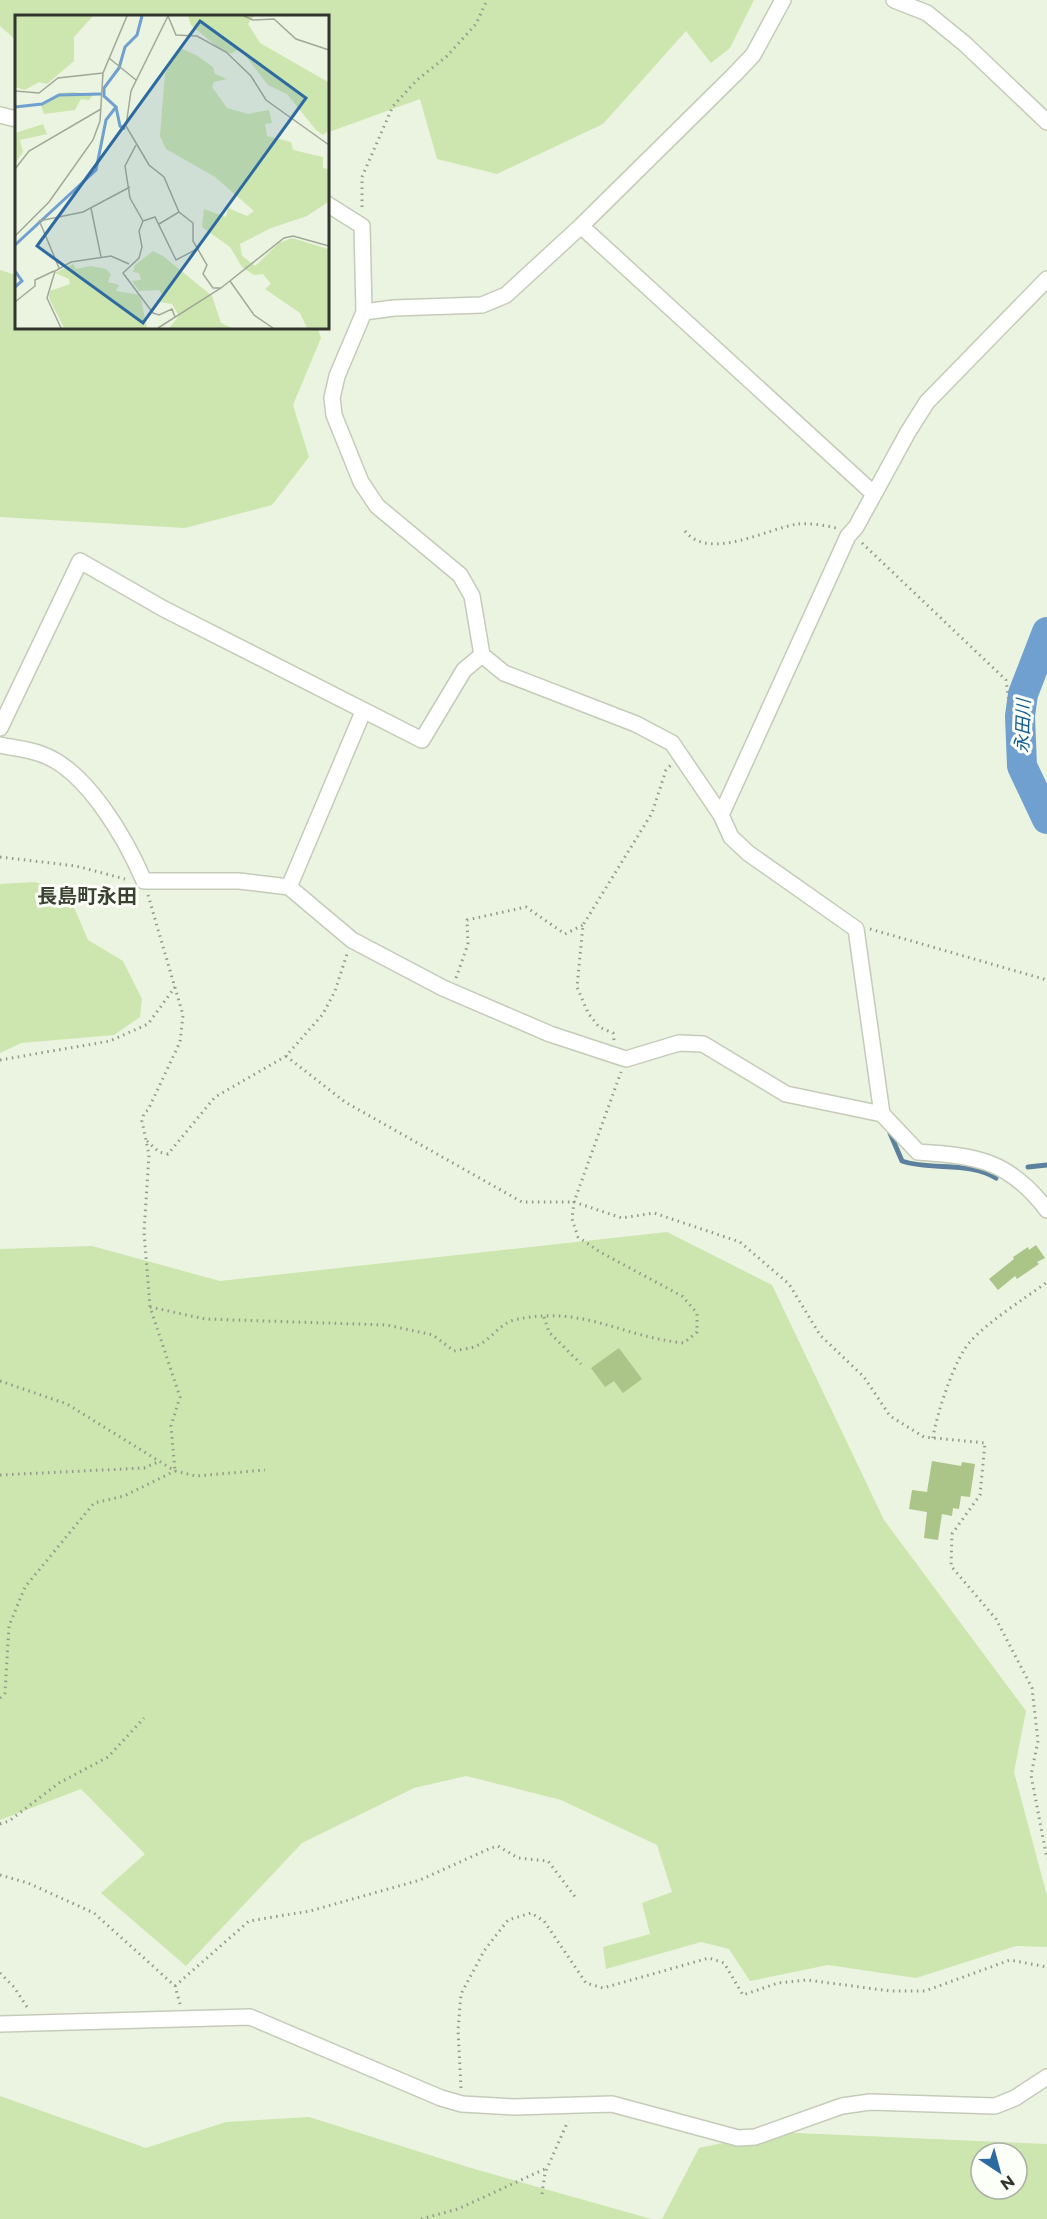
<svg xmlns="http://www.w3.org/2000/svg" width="1047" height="2219" viewBox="0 0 1047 2219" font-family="Montserrat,'Noto Sans JP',sans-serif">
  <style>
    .green { fill: #cde5ae; fill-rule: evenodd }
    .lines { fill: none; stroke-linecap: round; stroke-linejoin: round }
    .stream { stroke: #5d809f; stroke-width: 5 }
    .river { stroke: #70a0cf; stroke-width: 30 }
    .building { fill: #abc488 }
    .minor-casing { stroke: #c4ccb9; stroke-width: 18 }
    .path { stroke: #93998b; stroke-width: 3; stroke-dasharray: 1.5 4.5; stroke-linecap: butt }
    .minor { stroke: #fff; stroke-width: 15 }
    .labels { text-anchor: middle; stroke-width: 6; stroke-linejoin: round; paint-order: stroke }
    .water-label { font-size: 18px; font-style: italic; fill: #115b95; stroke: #fbfff7 }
    .quarter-label { font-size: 20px; font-weight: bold; fill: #3a4131; stroke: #fbfff7 }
    .inset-river { fill: none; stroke: #70a0cf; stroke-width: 3 }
    .inset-road { fill: none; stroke: #a1a899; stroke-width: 1.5 }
    .view { fill: #2c6aa1; fill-opacity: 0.15; stroke: #2c6aa1; stroke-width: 3 }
    .inset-edge { fill: none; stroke: #32352e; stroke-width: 3 }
  </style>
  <rect width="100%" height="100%" fill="#ebf4e0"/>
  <!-- green -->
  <path class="green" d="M0,0H754L730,48L711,63L686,31L603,124L497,174L437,159L420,99L329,132L327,16H16V40L0,26Z
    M0,270L16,275V327H317L321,338L293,405L309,457L272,505L185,528L0,517Z
    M35,882L68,893L88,940L123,961L142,999L140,1017L114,1035L21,1043L0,1053V884Z
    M667,1232L772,1285L884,1520L1026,1711L1014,1772L1047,1896V1947L1016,1946L916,1978L828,1965L750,1981L729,1949L701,1942L606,1969L603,1947L650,1934L642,1903L672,1892L657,1845L561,1800L466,1776L414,1788L302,1843L186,1966L101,1893L145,1854L81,1789L0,1820V1249L92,1246L220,1281Z
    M0,2096L146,2148L226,2122L309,2117L471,2168L651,2219H0Z
    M775,2132L1047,2144V2219H662L699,2148ZM981,2153H1017V2189H981Z"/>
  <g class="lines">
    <!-- stream -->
    <path class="stream" d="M890,1133L902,1161C930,1171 971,1161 996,1178
      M1028,1167L1047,1165"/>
    <!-- river -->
    <path class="river" d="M1047,632L1023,694L1020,716L1022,766L1047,819"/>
  </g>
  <!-- building -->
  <path class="building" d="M1036,1245L1045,1258L1037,1262L1039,1264L1017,1279L1015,1276L998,1290L989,1279L1014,1259L1013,1257L1028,1247L1029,1250Z
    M619,1348L642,1379L623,1393L614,1381L605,1387L591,1368Z
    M932,1461L961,1466L962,1462L975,1464L970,1497L961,1496L959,1509L953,1508L952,1516L942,1514L938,1540L924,1538L927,1512L909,1509L912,1490L927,1492Z"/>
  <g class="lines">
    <defs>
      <path id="minor" d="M894,0L927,13L965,44L1047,122
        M0,115L16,119
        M327,204L362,226L364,312L337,376L332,398L334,415L361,482L377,506L460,575L472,596L482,655L504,673L636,724L672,743L721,815L731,837L748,853L856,929L882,1114L918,1152C977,1156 1009,1160 1047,1210
        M581,226L874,494
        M364,312L394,308L482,305L506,295L581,226L734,75L753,55L783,0
        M0,728L80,561L164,609L422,740L464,670L482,655
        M0,745C13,748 28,749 41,754C86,769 126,839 144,881H239L289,887L352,940L443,988L550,1034L626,1059L679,1043L703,1044L786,1094L882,1114
        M721,815L848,536L856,527L908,432L927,402L1047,279
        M289,887L363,712
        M0,2024L250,2017L441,2098L462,2104L514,2107L612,2104L738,2138L755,2137L842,2106L870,2102L995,2106L1015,2098L1047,2077"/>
    </defs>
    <!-- minor casing -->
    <use href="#minor" class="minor-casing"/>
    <!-- path -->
    <path class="path" d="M362,207V177L393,106L417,80L447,56L476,24L487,0
      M685,531C709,562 768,528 798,524C810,523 824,525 836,528
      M862,543L1006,680L1011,718
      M0,857L76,866L125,879
      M148,895L183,1015L180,1042L148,1110L144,1113L142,1121L149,1155L144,1232L150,1307L180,1397L171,1426L175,1471
      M870,929L1047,980
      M456,978L468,944L467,920L526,907L565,934L583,925
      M614,1040L613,1033L599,1027L588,1013L577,987L583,925L652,813L666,770L671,765
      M286,1056L345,1102L522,1202H574L622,1218L654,1213L740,1242L789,1284L820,1335L864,1377L890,1416L924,1437L985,1443L980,1495L952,1534L951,1566L996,1619L1032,1688L1038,1741L1031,1775L1047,1859
      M0,1060L110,1041L148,1024L175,987
      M147,1141L159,1152L168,1154L215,1097L286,1056L323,1014L335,991L347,954
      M150,1307L205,1319L387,1325L433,1335L454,1351C461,1349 470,1349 476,1346C490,1341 499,1324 514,1320C582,1304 621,1337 684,1343L697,1332V1313L682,1296L600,1252L578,1237L572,1219L574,1202L621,1072
      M544,1317L549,1332L581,1364
      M0,1381L67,1404L175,1471L196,1476L265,1470
      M933,1438C936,1416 952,1369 964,1350C977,1328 1026,1298 1047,1282
      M0,1475L144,1468L158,1462
      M0,1698L5,1693L9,1626L25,1587L94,1503L124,1496L175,1471
      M0,1824L9,1821L59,1783L108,1757L144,1718
      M0,1875L28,1883L94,1913L175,1986L180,2004
      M0,1973L14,1987L27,2007
      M175,1986L249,1921L310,1911L420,1880L491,1848L498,1846L518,1858L548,1861L576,1898
      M461,2088L458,2030L461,1994L484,1951L508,1920L531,1913L544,1921L586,1983L603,1988L709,1958L724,1963L743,1995L778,1983L807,1980L890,1991H925L1010,1960L1047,1967
      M542,2194L545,2173L568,2121
      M421,2219L458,2209L547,2168"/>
    <!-- minor -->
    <use href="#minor" class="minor"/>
  </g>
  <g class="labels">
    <!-- water labels -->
    <g class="water-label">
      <text transform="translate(1023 726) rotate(-88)" y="6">永田川</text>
    </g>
    <!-- quarter labels -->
    <g class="quarter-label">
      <text x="87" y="903">長島町永田</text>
    </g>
  </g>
  <!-- overview -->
  <g transform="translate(15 15)">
    <rect width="314" height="314" fill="#ebf4e0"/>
    <path d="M0,1H78L59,22V46L32,69L24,67L10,75L0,72ZM173,1H239L233,9L245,28L313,67V116L308,120L301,115L272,79L253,70L225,34L215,39L206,35L176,10ZM165,33L181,40L198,52L200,59L212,64L199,67L197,72L212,93L233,99L254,95L257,108L250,109L252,121L276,127L278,135L308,142V153L313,154V187L292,201L256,213L225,229L227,241L240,251L264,228L277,223L313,234V313H292L285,298L250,274L256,269L248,259L239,260L227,252L215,232L187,212L189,194L211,202L213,193L232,201L239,196L200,162L151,134L145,121L150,59ZM58,77L78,80L74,85L66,84L60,95L29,99L26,90L45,78ZM28,109L32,119L5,125L8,137L1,147L0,118ZM138,236L148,241L197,281L206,308L217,313H154L164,301L157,289L144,287L149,282L144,275L124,276L117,266L126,265L124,258L118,257L120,250ZM58,249L61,254L76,251L91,254L96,259L93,267L104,270L101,276L125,280L132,313H49L34,283L35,276L55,269L54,264L40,258Z" fill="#cde5ae"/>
    <path class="inset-river" d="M0,92L27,89L44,80L86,79M101,92L105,111L110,114M0,230L81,155L91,105L101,92L89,81V73L104,53L110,32L122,20L127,1M0,256L7,266L0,272"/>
    <path class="inset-road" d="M153,1L116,76L111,111L134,150L149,162L164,197L178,208V226L192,250L188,259L198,273H206M153,1L161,20L182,21L211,37L236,61L251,85L314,130M229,1L238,5L259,4L281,24L314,35M94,43L121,65M0,76L24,78L43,63L88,58M121,130L110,151L115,183L128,206L124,216L127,232L124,243L108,258L138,298L144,300L157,294L160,302M0,154L14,136L86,94M76,193L86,242M24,205L44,253M24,206L68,197L115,172M128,206L140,202L161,245L184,233M144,209L164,197M0,221L34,187L78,125L85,106L88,58L112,1M215,266L239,300L258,313M0,287L20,271V265L39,256M46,313L32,283L40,256L56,247L96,241L114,249M143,313L206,273L269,223L278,221L314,231"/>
    <path class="view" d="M185,6L291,83L128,308L22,231Z"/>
    <rect width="314" height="314" class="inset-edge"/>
  </g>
  <!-- north arrow -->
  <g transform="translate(999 2171) rotate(144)"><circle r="28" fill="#fbfff7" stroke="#abaea7" stroke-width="1.5"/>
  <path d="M0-4.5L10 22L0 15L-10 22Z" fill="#2c6aa1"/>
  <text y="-9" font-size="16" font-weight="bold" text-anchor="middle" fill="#32352e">N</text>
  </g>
</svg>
